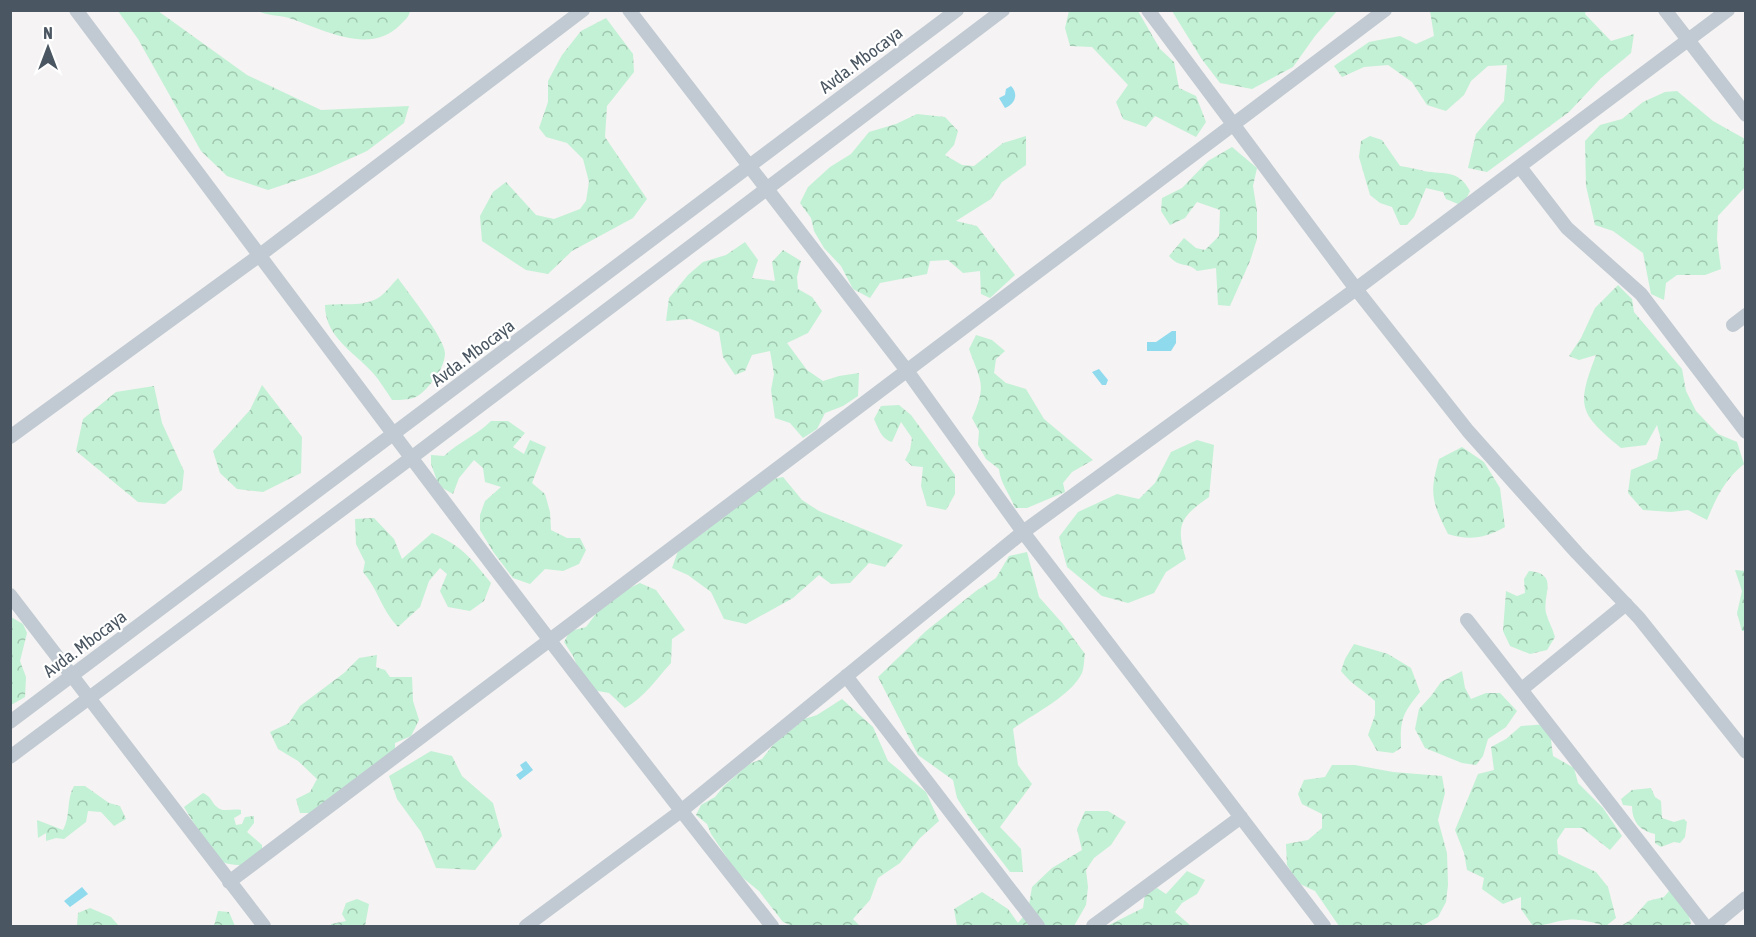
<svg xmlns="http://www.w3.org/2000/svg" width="1756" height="937" viewBox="0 0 1756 937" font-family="'Asap Condensed',sans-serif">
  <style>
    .forest { fill: url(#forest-crowns) }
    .water { fill: #90daee }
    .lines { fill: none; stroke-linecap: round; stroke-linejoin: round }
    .street { stroke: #c1cad2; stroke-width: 14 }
    .labels { text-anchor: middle; stroke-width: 4.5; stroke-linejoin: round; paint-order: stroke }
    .street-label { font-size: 18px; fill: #4a5661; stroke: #fff }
  </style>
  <defs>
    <pattern id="forest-crowns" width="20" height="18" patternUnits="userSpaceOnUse" patternTransform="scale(1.5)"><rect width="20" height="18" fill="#c3f1d5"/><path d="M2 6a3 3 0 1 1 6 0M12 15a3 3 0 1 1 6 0" fill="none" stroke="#a0c6b0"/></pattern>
  </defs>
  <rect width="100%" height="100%" fill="#f5f3f3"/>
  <!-- forest -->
  <path class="forest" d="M118,11H158L247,75L321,110L409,106L404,123L367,151L316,174L268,190L227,176L201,151L138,39Z
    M258,11H410C409,17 405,20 400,25C369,56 323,29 289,18C279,15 267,16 258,11Z
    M1069,11H1138L1160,49L1174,62L1179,88L1196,96L1206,122L1196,137L1155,116L1146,127L1123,119L1116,102L1128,85L1092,47L1070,46L1065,28Z
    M1172,11H1337L1315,36L1293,67L1252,89L1220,83L1201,58Z
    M1430,11H1586L1585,14L1611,41L1634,34L1631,53L1601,78L1569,112L1487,172L1468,168L1476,134L1504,101L1507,65L1488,66L1471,81L1464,95L1446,111L1427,105L1412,82L1388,65L1364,67L1342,77L1334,66L1369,42L1400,36L1416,44L1434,36Z
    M606,18L633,54L634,72L607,106L605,137L647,199L633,218L572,251L548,274L526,270L482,241L480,216L493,192L506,182L536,215L554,219L580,209L586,201L589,182L583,159L567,143L546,137L539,128L548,102V81L562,55L581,31Z
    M1677,91L1713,121L1745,139V187L1718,216L1717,239L1721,269L1705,275H1677L1666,283L1664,300L1651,294L1643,253L1613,231L1595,225L1586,186L1585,141L1600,125L1622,119L1643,102L1665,92Z
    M917,114L945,117L958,131L954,145L945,155L962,165L974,166L1003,143L1026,136V165L1002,182L991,199L956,221L977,226L1015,275L990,298L981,294L980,271L963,273L948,260L930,261L927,274L880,283L870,298L853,289L841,266L824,248L814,231L811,218L800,203L808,187L830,167L851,154L869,132L896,124Z
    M1370,136L1382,140L1400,166C1408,167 1416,169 1424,171C1445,175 1458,169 1470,191L1466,199L1458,204L1446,199L1443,192L1426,188L1414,217L1407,225H1400L1392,207L1380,203L1370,195L1359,157L1361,141Z
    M1232,147L1257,168L1253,186L1257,211V239L1250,261L1230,306L1218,305L1216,268L1197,271C1187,261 1180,269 1169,256L1184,238L1196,248L1205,250L1219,236L1220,210L1197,202L1185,218L1170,225L1161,211L1162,198L1182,188L1208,161Z
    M745,242L758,260L752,278L775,281L772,262L783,250L801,261L797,277L798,289L812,297L822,311L808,333L787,343L807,370L823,381L839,376L859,373L858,396L843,406L825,413L817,429L803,438L790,423L775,418L771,390L774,374L770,351L752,355L745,371L735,375L723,357L719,332L690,319L666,321L669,298L688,275L703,262L726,255Z
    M398,278C408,293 444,337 445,353C445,363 438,375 432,382C418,399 413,400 392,400C386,391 380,381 373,373C353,351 325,337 325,305C342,303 363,307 378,298C385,294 392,284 398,278Z
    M1618,285L1632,299L1634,312L1682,369L1686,391L1696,411L1718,434L1737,442L1744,464C1725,479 1716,498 1707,520L1688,510L1671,512L1643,510L1628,493L1631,470L1657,459L1661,440L1657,425L1646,445L1621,448C1579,413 1576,407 1596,355L1579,360L1569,356L1581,338L1595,308Z
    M976,335L992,340L1005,351L996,359L994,373L1006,383L1026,389L1044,419L1093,460L1072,472L1063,483L1065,492L1027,508H1015C1010,494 1000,483 999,469L986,459L978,445L979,431L972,418C987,385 981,382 969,349Z
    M262,385L302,437L301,473L263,492L237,489L220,473L213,451L250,410Z
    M154,386L162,423L184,471L182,490L165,504L138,502L76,451L83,419L116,392Z
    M899,405L911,415L955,475V494L946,510L927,506L921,486L923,467L912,466L905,460L910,450L912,438L901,422L892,442C882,440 878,428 874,419L881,406Z
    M491,421H508L525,433L513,447L524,454L530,440L546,447L532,483L545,494L550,512L551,530L567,538H580L586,550L579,564L563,571L545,569L530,584L513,578L494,553L480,530V515L485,501L501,487L485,482L483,468L474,460L459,478L453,494L439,486L431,464V455L444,456C459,442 477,435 491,421Z
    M1197,440L1214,445L1209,497C1181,517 1175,524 1186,559L1166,572L1154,593L1128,603L1102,596L1067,567L1059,537L1078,512L1117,494L1139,499L1155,483L1171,452Z
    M1462,447L1484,462L1500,488L1505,527C1485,538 1470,541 1448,534C1432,502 1429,494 1439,459Z
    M783,477L802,500L819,511L903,545L885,567L869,563L850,583L831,584L819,575L793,598L746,624L724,619L711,592L688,575L672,568L678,551L711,527L719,508L759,482Z
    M374,518L394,539L402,559L432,533C463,547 470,557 491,583L484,601L470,611L448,607L440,591L447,574L440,568L429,581L420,607L398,627C381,609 379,591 363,572L365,562L356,544L355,519Z
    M1027,552L1039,597L1063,624L1085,654C1084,660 1084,668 1082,673C1070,697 1034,713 1013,729L1018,765L1032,784L1000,827L1021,849L1023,872H1010L972,822L957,798L953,780L918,755L878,677L926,631L976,591L996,578L1009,556Z
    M1735,570L1745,571V631H1742L1737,613L1742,591Z
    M1529,571C1560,574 1542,594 1546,613C1548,621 1553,629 1555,637L1547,650L1530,654L1510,646L1503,631L1506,591L1517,596L1525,593L1524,579Z
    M640,583L656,590L685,630L672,639L671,663C657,678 644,698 625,708L609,693L587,689L573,656L564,642L570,631L586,627L607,599Z
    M11,617L23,624L27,633L20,661L26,677L25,697L11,705Z
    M1354,644L1388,654L1411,668L1420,692C1402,714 1400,720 1401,748L1393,753L1377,751L1368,735L1375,715V701C1362,689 1352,685 1341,671L1345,659Z
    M377,655L376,667L385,670L390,677H412L413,701L419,720L411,736L395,743V758L311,813H300L296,799L310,792L317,779L298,761L278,749L270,732L289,723L300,706L344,673L359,658Z
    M1462,671L1465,688L1471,699L1486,693H1500L1517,711L1506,727L1488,739L1483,756L1476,765L1462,763L1425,748L1415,729L1419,709L1431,696L1441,682Z
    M842,699L873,727L888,761L926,792L939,821L920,838L900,863L878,878L870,900L853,919L860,926H792L783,922L759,891L738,874L711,834L707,824L696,815L701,805L715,797L723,787L749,764L762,759L773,745L804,719L817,715Z
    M1549,724L1553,756L1574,768L1578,783L1603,808L1622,836L1610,850L1582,828H1565L1557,840L1558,854L1596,872L1608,887L1616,918L1606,926C1593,923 1580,918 1567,920C1555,921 1545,926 1533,926L1521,909V897L1503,904L1482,889L1484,878L1467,870L1464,853L1455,830L1478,774L1494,770L1491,747L1506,739L1521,726Z
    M431,751L452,756L462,776L493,803L502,836L475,870L436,868L421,832L397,799L389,776Z
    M1332,765H1355L1393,772L1442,776L1445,793L1438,820L1447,853L1448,885L1446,902L1438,917L1422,926H1339L1315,891L1298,883L1287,865L1286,844L1308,840L1322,828V814L1302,804L1298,794L1304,780L1325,777Z
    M74,786H85L109,803L120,806L126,819L114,826L101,812L88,811L86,822L64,839L56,838L46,841V833L38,838L37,820L63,830C71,816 66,799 74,786Z
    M1651,788L1655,797L1661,801L1662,818L1674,822L1684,819L1687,822L1685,837L1680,843L1674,842L1661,847L1655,843V834C1640,831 1632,822 1632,806L1623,805L1621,799L1632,790Z
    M203,793C213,798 210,801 217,807C223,813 233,808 241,810V814L234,818L236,825L242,824L245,817L254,816V823L247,832L262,845V850L247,866C240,865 228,865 223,862C216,858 189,816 184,807Z
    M1085,811H1108L1126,822L1111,845L1094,858L1086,870L1088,887L1086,905L1074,926H957L954,909L982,892L1008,909L1018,923L1028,911L1032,887L1052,868L1082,850L1077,829Z
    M1187,871L1205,880L1197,894L1182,903L1175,912L1191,926H1107L1143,908L1145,894L1157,888L1166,894Z
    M1674,885L1683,897L1691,923L1689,926H1667L1666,925L1665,926H1621L1632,919L1648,901L1664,897Z
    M357,899L369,904L365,926H331V924L346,921L342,914L346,903Z
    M90,908L111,917L119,926H77L78,913Z
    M218,911L229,912L235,926H214Z"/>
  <!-- water -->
  <path class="water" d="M1011,86C1019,94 1015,104 1005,108L999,98L1005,95L1006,89Z
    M1172,331H1176V343L1171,351H1147V342H1156Z
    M1099,369L1108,380L1106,385H1102L1092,372Z
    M526,761L533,770L520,780L516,775L523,770L520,765Z
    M82,887L88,894L70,907L64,901Z"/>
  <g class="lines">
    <!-- street -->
    <path class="street" d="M76,10C306,317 534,626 772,926
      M629,10L908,372L1023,532L1324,926
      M1148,10L1356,289L1468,431L1577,553L1639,618L1746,752
      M1665,10L1746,115
      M1520,167L1567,228L1641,294L1746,432
      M1733,325L1746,315
      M10,437L260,255L583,10
      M10,595L264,926
      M1467,620L1705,926
      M846,676L1038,926
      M1522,689L1626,604
      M10,722L957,10
      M10,757L411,458L1003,10
      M229,882L1385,10
      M526,926L681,811L1023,532L1356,289L1728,10
      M1093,926L1241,817
      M1712,926L1746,898"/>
  </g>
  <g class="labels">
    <!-- street labels -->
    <g class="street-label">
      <text transform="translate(861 60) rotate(-37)" y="6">Avda. Mbocaya</text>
      <text transform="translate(473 353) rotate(-37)" y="6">Avda. Mbocaya</text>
      <text transform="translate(85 644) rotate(-37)" y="6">Avda. Mbocaya</text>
    </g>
  </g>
  <!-- border -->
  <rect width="1756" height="937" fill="none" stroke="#4a5661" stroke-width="24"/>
  <!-- north arrow -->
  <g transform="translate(48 48)" stroke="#ffffff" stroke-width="4.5" paint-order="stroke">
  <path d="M0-4.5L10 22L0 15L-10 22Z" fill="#4a5661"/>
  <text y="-9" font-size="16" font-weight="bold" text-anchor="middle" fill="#4a5661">N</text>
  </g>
</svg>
